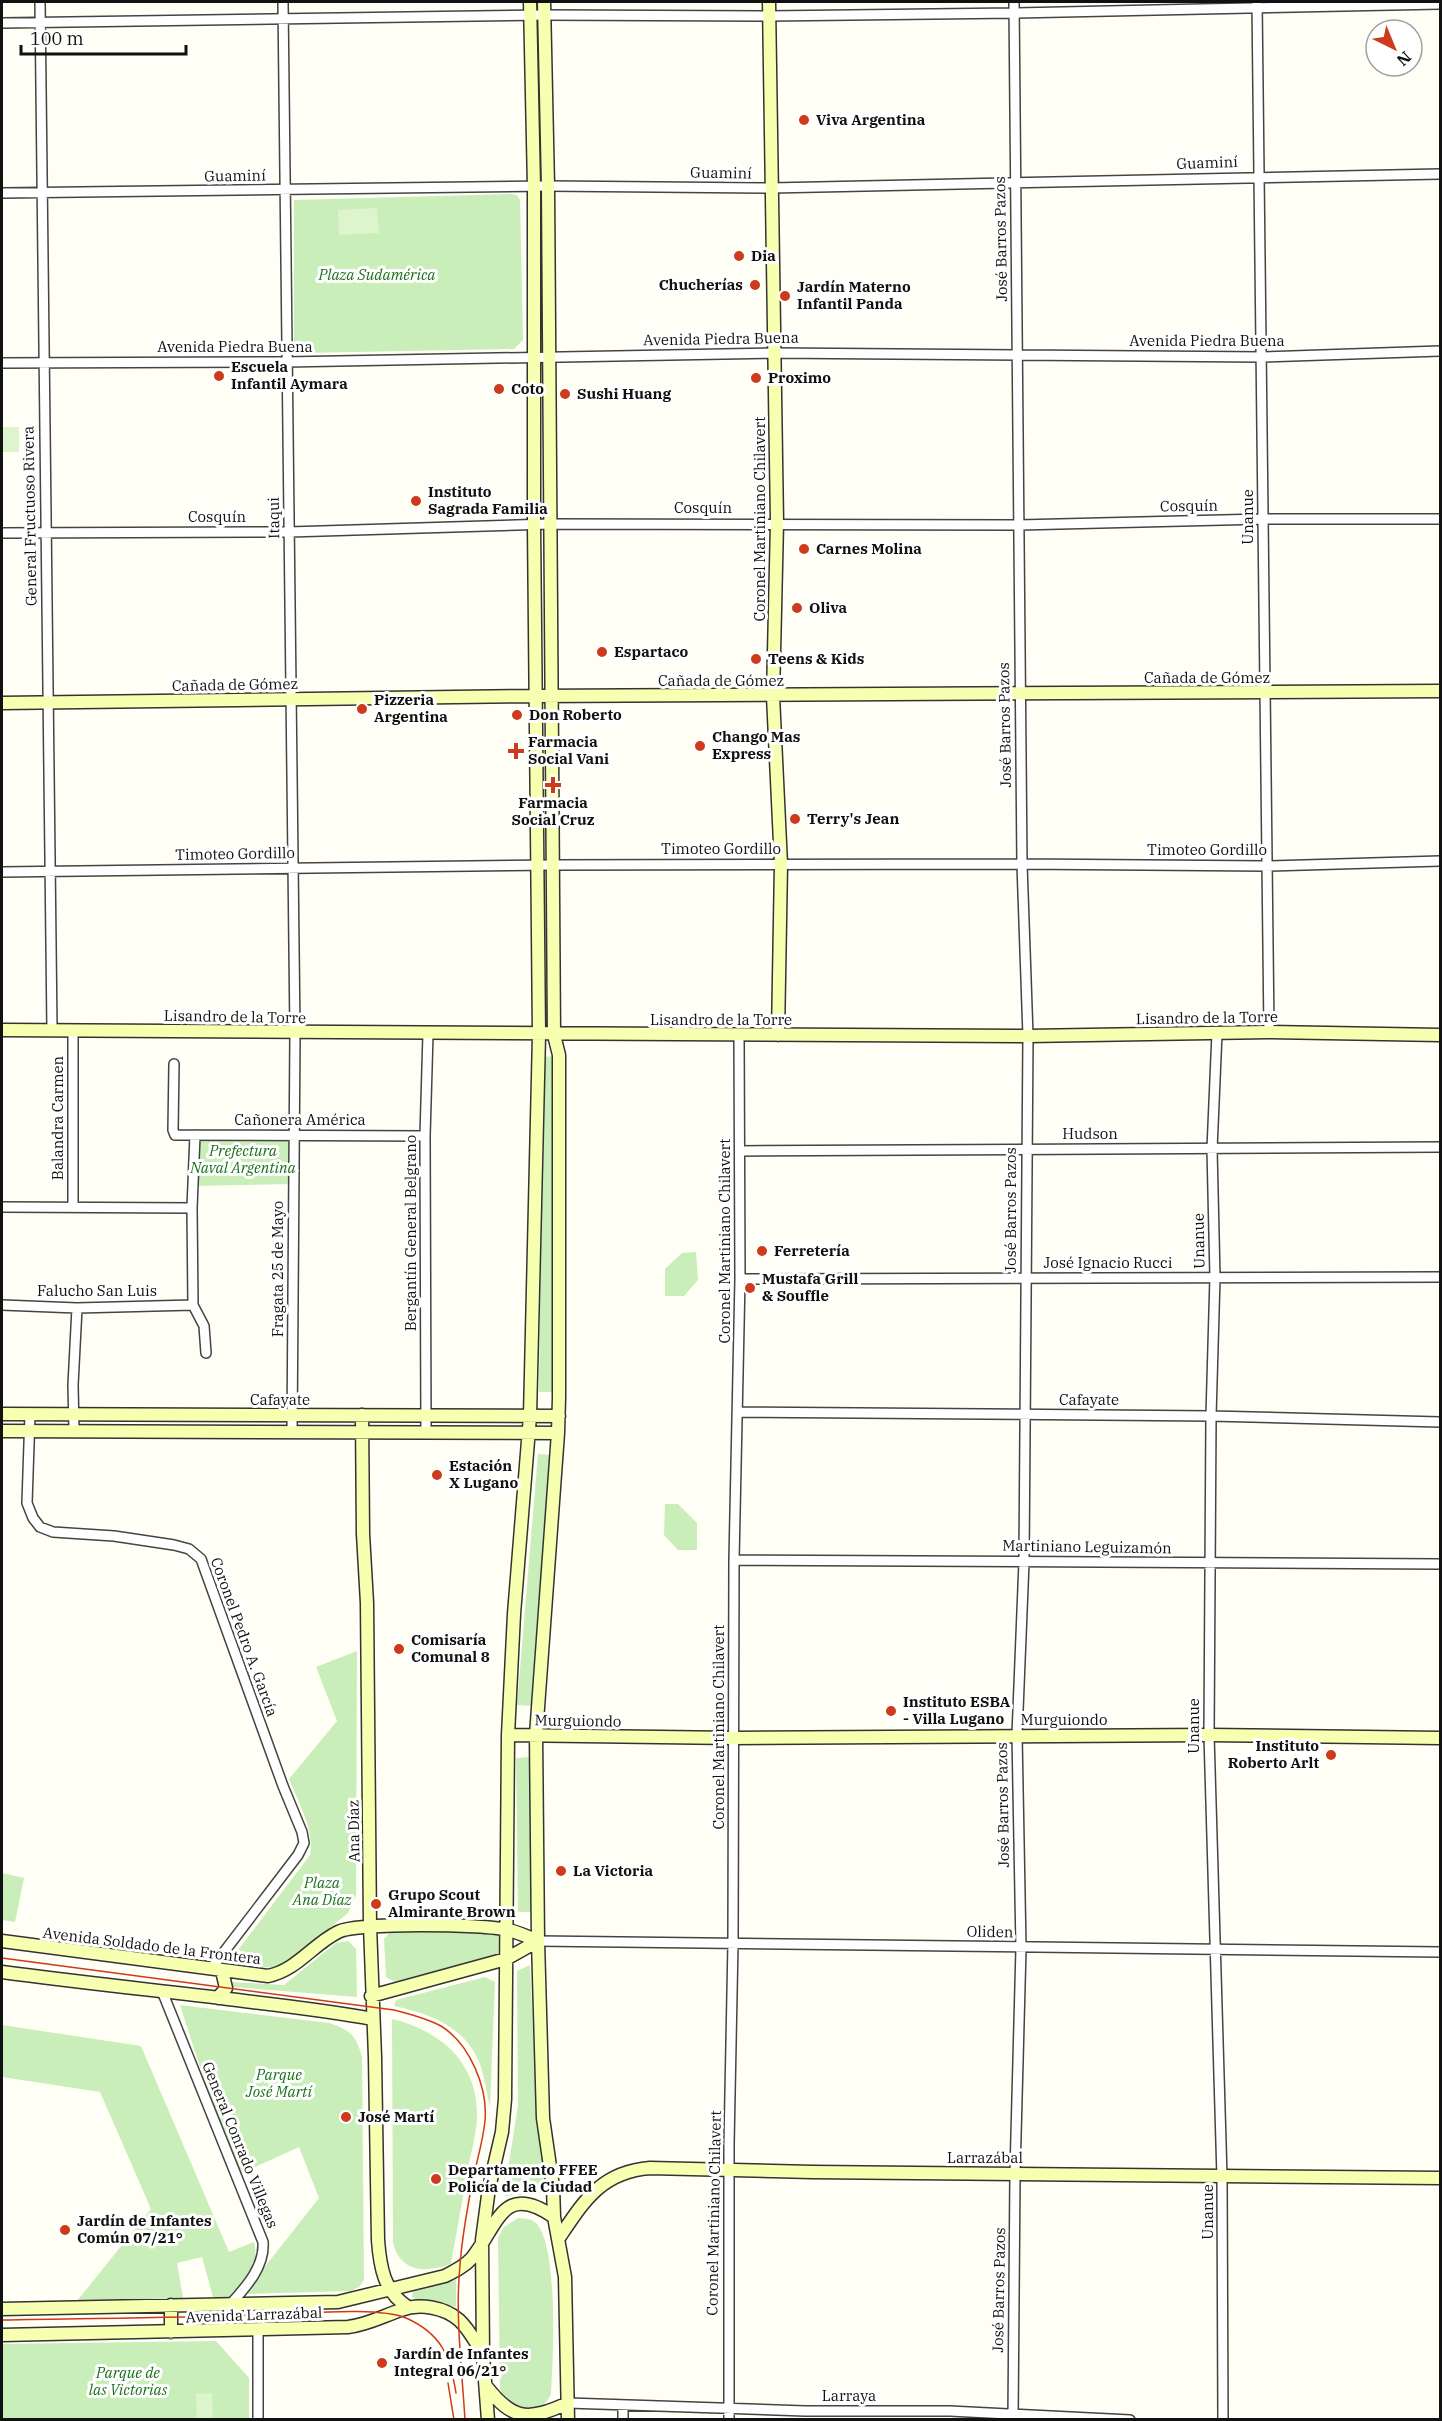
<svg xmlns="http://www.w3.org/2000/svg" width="1442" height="2421" viewBox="0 0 1442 2421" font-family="'IBM Plex Serif',serif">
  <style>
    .green { fill: #caeeba }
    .pitch { fill: #def4cd }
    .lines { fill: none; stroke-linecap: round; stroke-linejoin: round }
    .street-casing { stroke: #444; stroke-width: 12 }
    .secondary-casing { stroke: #333; stroke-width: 15 }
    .street { stroke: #fff; stroke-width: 9 }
    .secondary { stroke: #f7ffb0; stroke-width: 12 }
    .tram { stroke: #ce3a1c; stroke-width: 1.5 }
    .poi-dot { fill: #ce3a1c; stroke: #fff; stroke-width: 2 }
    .labels { text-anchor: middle; stroke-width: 6; stroke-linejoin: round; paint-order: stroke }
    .poi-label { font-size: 15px; font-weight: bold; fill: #111; stroke: #fff; text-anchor: start }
    .street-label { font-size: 15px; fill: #111; stroke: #fff }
    .park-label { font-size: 15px; font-style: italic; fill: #1a701b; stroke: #fff }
  </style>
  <rect width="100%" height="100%" fill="#fffff5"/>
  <!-- green -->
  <path class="green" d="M512,194L517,195L520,200L523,340L514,349L301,353L294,348V200Z
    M554,1056V1392H539L543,1057Z
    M294,1134L293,1184L193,1186L195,1135Z
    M696,1252L698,1280L684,1296H665V1269L682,1253Z
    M538,1454L551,1455L533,1706L517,1705Z
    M665,1504H678L697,1523V1550H678L664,1535Z
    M357,1651L356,1896L348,1913L284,1965L272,1968L229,1962L310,1855C315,1830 298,1802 289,1779L337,1721L316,1667Z
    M530,1757L531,1912H518L516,1758Z
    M2,1873L24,1878L15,1922L2,1920Z
    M391,1931L493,1932L499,1937L498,1956L397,1983L386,1977L384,1939Z
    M348,1941L356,1949L357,1997L233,1987L232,1982L284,1985L336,1943Z
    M530,1965L537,2117L546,2187L542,2193L505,2196L500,2192L509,2163L518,2105L517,1971Z
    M485,1977L495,1982L490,2108C487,2094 485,2080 481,2067C468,2028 432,2014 394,2006L396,2000Z
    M180,2005L329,2023C350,2030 356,2035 362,2057L364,2280L359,2287L351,2291L248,2294V2288L319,2198L299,2147L235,2176Z
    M392,2019C442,2031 479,2064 477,2119C476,2136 470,2156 467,2173C462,2204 456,2234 451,2264C426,2273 401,2273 393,2243Z
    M2,2025L141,2046L229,2252L254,2242C260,2269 245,2278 229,2297H213L202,2257L177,2263L183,2298L77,2301L151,2209L100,2092L2,2077Z
    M518,2218C524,2219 531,2218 536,2223C559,2247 553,2360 551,2394C544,2408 537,2410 522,2413L504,2399L500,2389L498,2238L504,2227Z
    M456,2279V2307L439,2301L416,2300L412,2297L413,2291Z
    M216,2341L249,2378V2419H2V2344Z"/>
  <!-- pitch -->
  <path class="pitch" d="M377,208L379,233L339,235L338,210Z
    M2,427H19V452H2Z
    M212,2393L213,2419H197L196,2394Z"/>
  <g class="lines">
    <defs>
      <path id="street" d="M40,2L52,1030
        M283,2L295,1033L292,1432
        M1257,2L1269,1032
        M2,23L544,15L769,16L1014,13L1440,4
        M2,193L548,186L771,188L1440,174
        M2,363L286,362L774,353L1262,357L1440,351
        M2,533L289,532L550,524L1019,525L1263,519H1440
        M2,872L554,865L1022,864L1266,866L1440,861
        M73,1030V1207
        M1217,1033L1212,1149L1215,1277L1211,1416L1209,1735L1222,2177L1223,2420
        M174,1064L173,1130L175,1135L425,1136
        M195,1135L192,1208L193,1305L204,1326L206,1353
        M740,1151L1440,1147
        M2,1207L192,1208
        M740,1279L1440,1277
        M2,1305L77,1308L193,1305
        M738,1412L1211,1416L1440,1422
        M30,1414L27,1503L33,1518L40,1527L53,1532L114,1536L174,1545L189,1549L201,1559L283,1786L302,1832L304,1843L298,1855L211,1969
        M74,1431L73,1385L77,1308
        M426,1432L425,1136L428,1034
        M734,1560L1440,1564
        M538,1941L1440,1952
        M162,1991L263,2242C265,2267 245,2288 229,2306
        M258,2330V2420
        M568,2403L805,2411H950L1130,2420
        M623,2405V2420
        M729,2420V2144L733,1943L734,1560L740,1279L739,1035
        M1013,2420L1015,2173L1021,1948L1017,1735L1024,1562L1028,1036L1022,864L1014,2"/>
      <path id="secondary" d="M544,2L548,186L554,1035L559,1055V1398L558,1433L536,1735L538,1941L543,2118L553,2187L554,2217L565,2277L568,2420
        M769,2L777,523L773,696L781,864L778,1035
        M2,703L535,696L1440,691
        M2,1030L1028,1036L1269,1032L1440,1035
        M2,1414L559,1416
        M362,1415L363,1534L367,1603L370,1926L375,2057L378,2240C380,2267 384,2292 408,2307
        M2,1431L558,1433
        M508,1735L734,1738L1209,1735L1440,1738
        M2,1941L268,1976C297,1970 312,1945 338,1932C357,1922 485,1924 508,1930C518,1932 528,1937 538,1941
        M2,1972C77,1982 153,1990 228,1999C277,2005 325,2010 373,2019
        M371,1996L506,1959L538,1941
        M218,1998L226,1988L222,1971
        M559,2238C584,2201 601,2172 650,2168L812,2172L1440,2178
        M2,2309L338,2302L445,2276C455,2271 465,2266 472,2258C498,2225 503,2181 554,2217
        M171,2332V2305
        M2,2335L348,2327C367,2325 383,2316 401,2310C419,2303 444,2307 459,2320C469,2329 476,2343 483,2354
        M486,2386C513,2421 528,2421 568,2403
        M488,2420L483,2355L482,2240L489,2188L502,2132L505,2099L508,1735L514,1614L530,1416L539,1035L534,525V187L530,2"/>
    </defs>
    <!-- street casing -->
    <use href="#street" class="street-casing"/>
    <!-- secondary casing -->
    <use href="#secondary" class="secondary-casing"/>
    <!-- street -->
    <use href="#street" class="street"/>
    <!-- secondary -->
    <use href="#secondary" class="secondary"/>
    <!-- tram -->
    <path class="tram" d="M2,1958L394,2010C410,2014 426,2018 441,2026C470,2044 488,2088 485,2121C483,2142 476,2163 472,2184C467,2210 462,2238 460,2265C455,2316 462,2369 465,2420
      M2,2320C94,2318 187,2318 279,2314C311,2313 379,2307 406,2318C442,2334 450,2356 456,2393
      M448,2383L454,2420"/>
  </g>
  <!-- markers -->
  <g class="poi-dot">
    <circle cx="804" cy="120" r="6"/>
    <circle cx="739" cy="256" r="6"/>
    <circle cx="755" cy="285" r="6"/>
    <circle cx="785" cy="296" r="6"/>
    <circle cx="219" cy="376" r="6"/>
    <circle cx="756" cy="378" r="6"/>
    <circle cx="499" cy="389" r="6"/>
    <circle cx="565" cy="394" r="6"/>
    <circle cx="416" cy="501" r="6"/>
    <circle cx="804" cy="549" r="6"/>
    <circle cx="797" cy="608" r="6"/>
    <circle cx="602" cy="652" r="6"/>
    <circle cx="756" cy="659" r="6"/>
    <circle cx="362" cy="709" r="6"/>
    <circle cx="517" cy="715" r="6"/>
    <circle cx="700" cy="746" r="6"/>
    <path d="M513 742h6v6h6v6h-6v6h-6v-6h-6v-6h6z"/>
    <path d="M550 776h6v6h6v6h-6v6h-6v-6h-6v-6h6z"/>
    <circle cx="795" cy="819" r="6"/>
    <circle cx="762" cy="1251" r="6"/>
    <circle cx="750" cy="1288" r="6"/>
    <circle cx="437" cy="1475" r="6"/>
    <circle cx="399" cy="1649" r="6"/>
    <circle cx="891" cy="1711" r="6"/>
    <circle cx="1331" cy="1755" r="6"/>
    <circle cx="561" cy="1871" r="6"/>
    <circle cx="376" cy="1904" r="6"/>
    <circle cx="346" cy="2117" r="6"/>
    <circle cx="436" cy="2179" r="6"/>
    <circle cx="65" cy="2230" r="6"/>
    <circle cx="382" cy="2363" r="6"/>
  </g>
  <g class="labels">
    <!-- poi labels -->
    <g class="poi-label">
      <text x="816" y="125">Viva Argentina</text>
      <text x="751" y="261">Dia</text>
      <text x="743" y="290" text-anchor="end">Chucherías</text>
      <text x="797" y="292">Jardín Materno<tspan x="797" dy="17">Infantil Panda</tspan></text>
      <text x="231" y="372">Escuela<tspan x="231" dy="17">Infantil Aymara</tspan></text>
      <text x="768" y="383">Proximo</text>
      <text x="511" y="394">Coto</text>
      <text x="577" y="399">Sushi Huang</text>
      <text x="428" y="497">Instituto<tspan x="428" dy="17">Sagrada Familia</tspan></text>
      <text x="816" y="554">Carnes Molina</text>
      <text x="809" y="613">Oliva</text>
      <text x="614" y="657">Espartaco</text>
      <text x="768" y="664">Teens &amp; Kids</text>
      <text x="374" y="705">Pizzeria<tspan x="374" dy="17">Argentina</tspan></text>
      <text x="529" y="720">Don Roberto</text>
      <text x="712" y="742">Chango Mas<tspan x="712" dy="17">Express</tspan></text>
      <text x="528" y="747">Farmacia<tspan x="528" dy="17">Social Vani</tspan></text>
      <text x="553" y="808" text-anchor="middle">Farmacia<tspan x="553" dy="17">Social Cruz</tspan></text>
      <text x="807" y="824">Terry's Jean</text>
      <text x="774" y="1256">Ferretería</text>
      <text x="762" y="1284">Mustafa Grill<tspan x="762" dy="17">&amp; Souffle</tspan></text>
      <text x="449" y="1471">Estación<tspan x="449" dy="17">X Lugano</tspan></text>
      <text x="411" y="1645">Comisaría<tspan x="411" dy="17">Comunal 8</tspan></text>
      <text x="903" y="1707">Instituto ESBA<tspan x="903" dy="17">- Villa Lugano</tspan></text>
      <text x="1319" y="1751" text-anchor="end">Instituto<tspan x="1319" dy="17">Roberto Arlt</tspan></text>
      <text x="573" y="1876">La Victoria</text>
      <text x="388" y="1900">Grupo Scout<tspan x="388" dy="17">Almirante Brown</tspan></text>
      <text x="358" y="2122">José Martí</text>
      <text x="448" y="2175">Departamento FFEE<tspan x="448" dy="17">Policía de la Ciudad</tspan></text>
      <text x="77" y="2226">Jardín de Infantes<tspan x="77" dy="17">Común 07/21°</tspan></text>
      <text x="394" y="2359">Jardín de Infantes<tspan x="394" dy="17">Integral 06/21°</tspan></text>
    </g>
    <!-- street labels -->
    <g class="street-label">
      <text transform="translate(1207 163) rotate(-2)" y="5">Guaminí</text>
      <text transform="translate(721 173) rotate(1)" y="5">Guaminí</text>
      <text transform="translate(235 176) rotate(-1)" y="5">Guaminí</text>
      <text transform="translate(1001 239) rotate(-91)" y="5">José Barros Pazos</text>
      <text transform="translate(721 339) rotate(-1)" y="5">Avenida Piedra Buena</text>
      <text x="1207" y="346">Avenida Piedra Buena</text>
      <text x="235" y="352">Avenida Piedra Buena</text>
      <text transform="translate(1189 506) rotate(-1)" y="5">Cosquín</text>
      <text x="703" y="513">Cosquín</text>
      <text transform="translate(30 516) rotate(-91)" y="5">General Fructuoso Rivera</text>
      <text x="217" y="522">Cosquín</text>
      <text transform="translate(1248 517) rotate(-90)" y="5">Unanue</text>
      <text transform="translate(274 518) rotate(-91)" y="5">Itaqui</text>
      <text transform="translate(760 519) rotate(-90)" y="5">Coronel Martiniano Chilavert</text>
      <text x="1207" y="683">Cañada de Gómez</text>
      <text x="721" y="686">Cañada de Gómez</text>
      <text transform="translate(235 685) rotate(-1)" y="5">Cañada de Gómez</text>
      <text transform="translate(1005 725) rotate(-91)" y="5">José Barros Pazos</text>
      <text x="721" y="854">Timoteo Gordillo</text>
      <text x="1207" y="855">Timoteo Gordillo</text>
      <text transform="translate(235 854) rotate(-1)" y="5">Timoteo Gordillo</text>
      <text transform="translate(235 1017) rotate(1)" y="5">Lisandro de la Torre</text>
      <text transform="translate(1207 1018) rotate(-1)" y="5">Lisandro de la Torre</text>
      <text x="721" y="1025">Lisandro de la Torre</text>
      <text transform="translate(58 1118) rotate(-90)" y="5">Balandra Carmen</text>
      <text x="300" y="1125">Cañonera América</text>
      <text x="1090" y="1139">Hudson</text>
      <text transform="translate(1011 1210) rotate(-90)" y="5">José Barros Pazos</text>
      <text transform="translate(411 1233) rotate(-90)" y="5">Bergantín General Belgrano</text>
      <text transform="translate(725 1241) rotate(-90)" y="5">Coronel Martiniano Chilavert</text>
      <text transform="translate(1199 1241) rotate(-91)" y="5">Unanue</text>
      <text x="1108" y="1268">José Ignacio Rucci</text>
      <text transform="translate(278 1269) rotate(-90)" y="5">Fragata 25 de Mayo</text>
      <text x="97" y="1296">Falucho San Luis</text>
      <text x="280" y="1405">Cafayate</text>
      <text x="1089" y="1405">Cafayate</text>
      <text transform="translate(1087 1547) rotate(1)" y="5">Martiniano Leguizamón</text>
      <text transform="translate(244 1637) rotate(70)" y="5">Coronel Pedro A. García</text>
      <text x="1064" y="1725">Murguiondo</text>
      <text transform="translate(578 1721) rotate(1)" y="5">Murguiondo</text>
      <text transform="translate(1194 1726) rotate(-90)" y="5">Unanue</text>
      <text transform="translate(719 1727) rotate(-90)" y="5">Coronel Martiniano Chilavert</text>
      <text transform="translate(1003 1805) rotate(-91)" y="5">José Barros Pazos</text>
      <text transform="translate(354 1831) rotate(-91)" y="5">Ana Díaz</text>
      <text transform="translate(990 1932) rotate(1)" y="5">Oliden</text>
      <text transform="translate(152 1946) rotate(7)" y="5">Avenida Soldado de la Frontera</text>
      <text transform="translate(240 2145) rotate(68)" y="5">General Conrado Villegas</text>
      <text x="985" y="2163">Larrazábal</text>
      <text transform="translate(1208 2212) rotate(-90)" y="5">Unanue</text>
      <text transform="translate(714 2213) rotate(-89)" y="5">Coronel Martiniano Chilavert</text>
      <text transform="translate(999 2290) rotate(-89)" y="5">José Barros Pazos</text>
      <text transform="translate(254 2315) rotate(-2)" y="5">Avenida Larrazábal</text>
      <text x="849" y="2401">Larraya</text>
    </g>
    <!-- park labels -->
    <g class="park-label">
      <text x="377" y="280">Plaza Sudamérica</text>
      <text x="243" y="1156">Prefectura<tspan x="243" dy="17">Naval Argentina</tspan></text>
      <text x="322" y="1888">Plaza<tspan x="322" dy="17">Ana Díaz</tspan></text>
      <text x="279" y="2080">Parque<tspan x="279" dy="17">José Martí</tspan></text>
      <text x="128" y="2378">Parque de<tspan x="128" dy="17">las Victorias</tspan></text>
    </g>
  </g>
  <!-- border -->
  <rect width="1442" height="2421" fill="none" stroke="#111111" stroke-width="6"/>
  <!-- north arrow -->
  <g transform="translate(1394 48) rotate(137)"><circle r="28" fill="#ffffff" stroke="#a0a0a0" stroke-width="1.5"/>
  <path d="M0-4.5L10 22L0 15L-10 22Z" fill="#ce3a1c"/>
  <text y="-9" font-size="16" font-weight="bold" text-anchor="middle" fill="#111111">N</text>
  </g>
  <!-- scale -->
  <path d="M21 45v9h165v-9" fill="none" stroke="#111111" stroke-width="3"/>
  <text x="30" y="45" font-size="18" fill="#111111" stroke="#ffffff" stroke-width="4.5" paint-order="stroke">100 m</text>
</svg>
